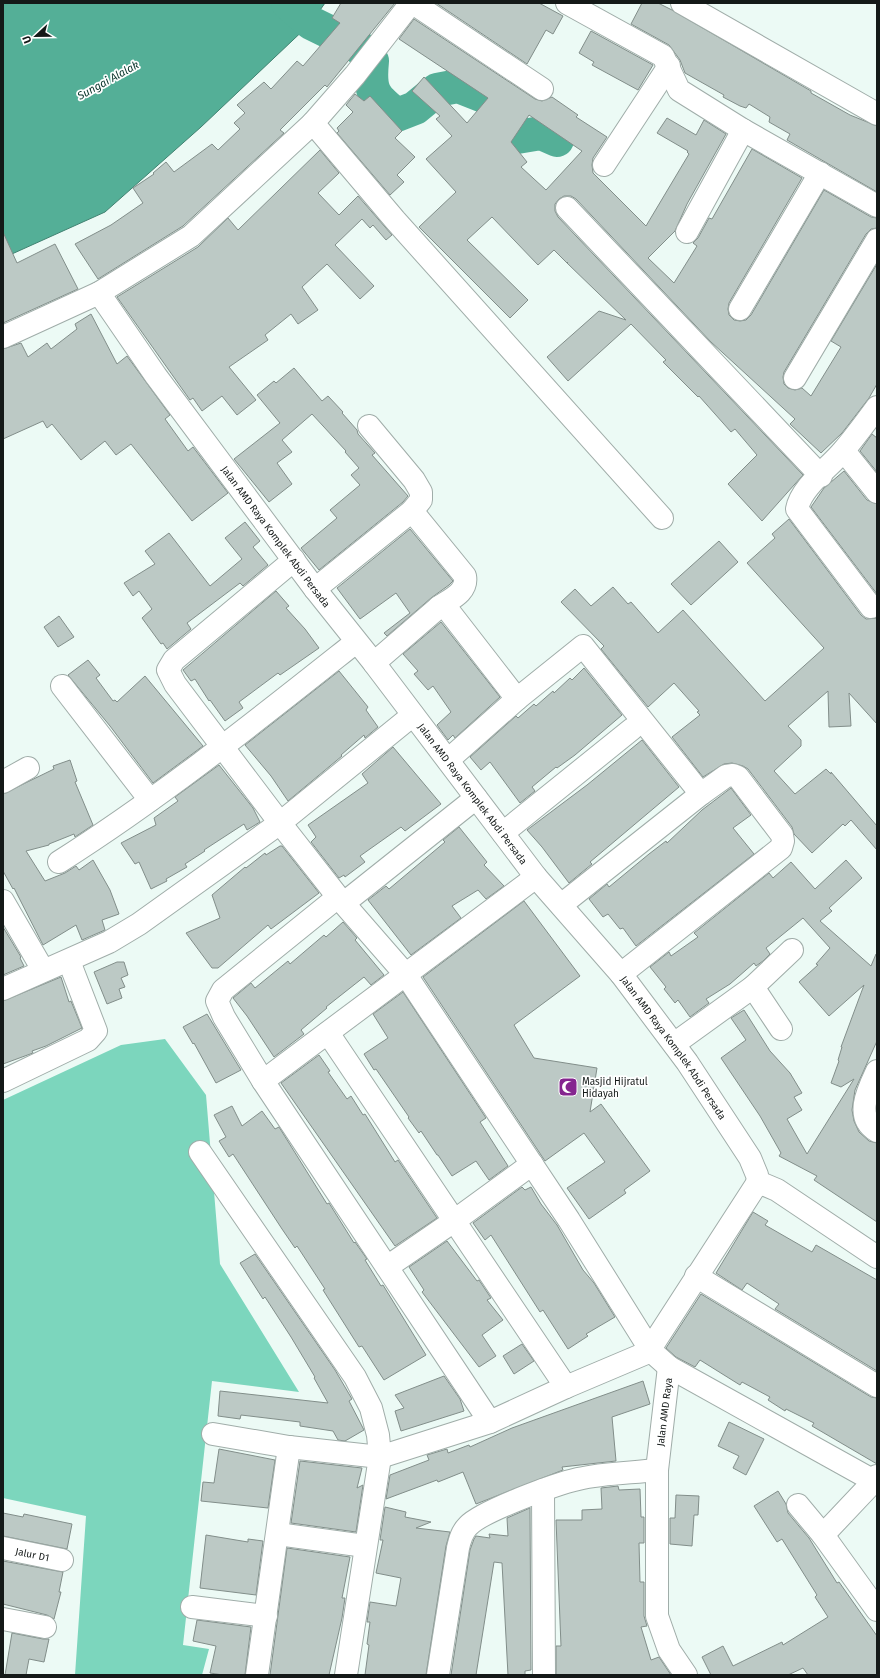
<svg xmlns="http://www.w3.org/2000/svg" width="880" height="1678" viewBox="0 0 880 1678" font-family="'Fira Sans',sans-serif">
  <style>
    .forest { fill: #7cd6bd }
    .water { fill: #54af97; stroke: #418271 }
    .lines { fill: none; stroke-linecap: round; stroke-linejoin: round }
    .river { stroke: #54af97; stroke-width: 34 }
    .building { fill: #bcc9c5; stroke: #828e8a; fill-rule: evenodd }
    .minor-casing { stroke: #a0ada9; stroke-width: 24 }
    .minor { stroke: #fff; stroke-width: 22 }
    .labels { text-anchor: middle; stroke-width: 3.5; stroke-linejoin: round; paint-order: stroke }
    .street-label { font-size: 10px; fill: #141918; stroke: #fff }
    .poi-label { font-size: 10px; fill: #141918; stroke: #fff; text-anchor: start }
    .water-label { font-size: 11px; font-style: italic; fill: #073329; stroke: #fff }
  </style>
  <rect width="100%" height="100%" fill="#ecfaf5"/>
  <!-- forest -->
  <path class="forest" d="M165,1039L206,1095L220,1264L299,1392L212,1381L183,1645L209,1649L202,1675H75L86,1516L3,1498V1100L121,1045Z"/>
  <!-- water -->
  <path class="water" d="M3,3H325L311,23L201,127L105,212L3,258Z"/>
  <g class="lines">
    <!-- river -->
    <path class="river" d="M288,3L311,23L358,46L372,61C369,91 373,97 397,115L415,108L437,90L458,86L491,99L508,116L510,130L517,137L541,133L557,140"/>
  </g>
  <!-- building -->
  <path class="building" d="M341,3H395L327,87L325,85L280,130L284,133L183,226L98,279L75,244L111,225L143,203L133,188L154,174L153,173L166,162L174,172L212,144L218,150L240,129L234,123L245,113L237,105L264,82L271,89L297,61L303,66L340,23L332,18Z
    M436,3H539L563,16L553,34L546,30L527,64Z
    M642,3H658L672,10L811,91V93L850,115L877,126V192L787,140L790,134L769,122L770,117L749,104L746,108L740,106L723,97L724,95L685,73L680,60L669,45L631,24Z
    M414,19L535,99L542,101L552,97L578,115L576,117L607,137L593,158L592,165L593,173L646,226L689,154L687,152L688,151L657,133L667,118L696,135L704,120L726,134L687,204L675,231L648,258L674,283L697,246L693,243L698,238L709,218L712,219L752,149L802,178L729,303L728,309L729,315L734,320L740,321L746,320L751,315L824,190L871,217L877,218V228L871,229L866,234L784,372L783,377L784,384L788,388L795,390L802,388L811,396L841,347L831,341L877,264V384L869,398L842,433L821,453L790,424L795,419L711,342L576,199L571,196H564L559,199L555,204V211L558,217L803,475L762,521L728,484L757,455L735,429L731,432L699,396L698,397L663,362L666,360L631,324L568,381L547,357L599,311L626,320L567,263L568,262L567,263L554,250L538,265L492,217L467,240L528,300L510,318L419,227L456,192L426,159L452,136L436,119L440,116L412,91L424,77L467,123L488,98L399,39ZM529,115L582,151L546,190L521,167L527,162L511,142Z
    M591,31L653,65L638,90L592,65L594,62L579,53Z
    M355,94L364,101L370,96L402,131L395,138L415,157L397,175L404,182L390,195L337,133L339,131L337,128L353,112L346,105Z
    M320,150L339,173L318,193L339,215L358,196L392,235L386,240L373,225L370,228L362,219L335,245L374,286L360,299L327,264L302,287L318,310L298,324L291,314L265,335L268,340L229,367L256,400L237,415L222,396L202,411L193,398L190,400L117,297L198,247L228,218L238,230Z
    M3,232L17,263L55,244L78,289L3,323Z
    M91,314L117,364L127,356L170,415L165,419L188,451L193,447L228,493L192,521L131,444L116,455L105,441L81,460L52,424L47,428L43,421L3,439V349L21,343L28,357L47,343L51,349L77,329L75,324Z
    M294,368L322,401L328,396L343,412L342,413L357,430L358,434L375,453L372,455L408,496L403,502L319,570L301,548L337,518L330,510L360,485L351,475L359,468L345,452L346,451L312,414L282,440L292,452L277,463L292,484L269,502L234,459L280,423L257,395L274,381L276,383Z
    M872,434L877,438V472L860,451Z
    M844,471L867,500L877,504V594L811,507L824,488Z
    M789,519L861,615L866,619L877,618V724L849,693L851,726L829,727L828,691L788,726L801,740V746L774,771L795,794L826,769L831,774V772L877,826V850L851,820L845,826L843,824L812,853L794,834L792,827L748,769L743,766L732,763L724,764L703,777L672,737L700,715L697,712L699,711L674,683L648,707L601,649L604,646L561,602L575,589L591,606L613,587L628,604L631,602L658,633L683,610L765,701L824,648L747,563L775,538L772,534Z
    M245,522L260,541L253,547L268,565L243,586L240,583L187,623L191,629L167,649L163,643L161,644L142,618L152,609L139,591L133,596L124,583L155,564L145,551L169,533L210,586L242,559L225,538Z
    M410,529L453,581L449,585L431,598L387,636L384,633L410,613L396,593L360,619L337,588Z
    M719,541L738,562L691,605L671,584Z
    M276,591L289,606L286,608L305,629L319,648L280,675L278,673L239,702L243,708L225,721L210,700L209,701L195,679L191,681L183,670Z
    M59,616L74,637L58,647L44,627Z
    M441,622L500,697L455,738L453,735L448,740L437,725L451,712L433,686L428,690L414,674L418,671L403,654Z
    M88,660L100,675L96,678L113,701L115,700L117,702L145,676L203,746L153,783L110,726L68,675Z
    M584,668L622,715L575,755L557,768L556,767L532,787L535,791L520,803L490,762L481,770L470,757L516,716L518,718L534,704L536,706L553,691L554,693L570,678L572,680Z
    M339,671L368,707L366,710L378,727L365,738L364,735L341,755L342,756L288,801L271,776L245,745Z
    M642,740L679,787L590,862L592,864L569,883L542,847L527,830L587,785Z
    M393,747L441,804L405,831L401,827L360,856L365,862L345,877L344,875L339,878L311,842L316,837L308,825L368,783L362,774Z
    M70,760L77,781L75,782L93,825L75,837L74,834L49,844V845L26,851L45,881L65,873L76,866L79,870L93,860L110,890L119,914L102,920L105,930L82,940L76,925L43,945L14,888L13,889L3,871V794L54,769L53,766Z
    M219,765L253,808L260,822L247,830L244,824L204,850L205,851L185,864L187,867L166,879L167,881L151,889L139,862L135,864L121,843L156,825L154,818L178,801L175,797Z
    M731,788L751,815L733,828L754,854L636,946L623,928L620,929L608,914L603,917L589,899L607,884L609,887L649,854L666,841L667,843L702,810Z
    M459,827L487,862L484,865L504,886L486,899L478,890L452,906L461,918L411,955L368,900L386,886L389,889L445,842L443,840Z
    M280,846H282L319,893L271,929L268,925L218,968H212L186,933L220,918L212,895L245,867L246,868L265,853L266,855Z
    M846,860L862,878L829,908L832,911L820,921L871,966L876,954L877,955V1041L855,1090L852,1110L854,1121L859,1132L869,1141L877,1143V1222L814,1180L817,1176L779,1156L781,1153L760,1116L721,1058L746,1040L731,1018L744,1010L770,1051L790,1073L802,1093L794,1097L802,1110L787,1119L807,1154L854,1079L841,1087L831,1083L839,1061L838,1060L842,1047H841L864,985L829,1016L799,982L818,965L816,964L830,948L803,918L766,948L770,954L763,961L756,966L754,963L730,984L706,999L709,1003L690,1017L678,1000L675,1003L664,989L666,987L650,967L669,952L671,956L698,937L694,933L769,873L773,878L791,862L815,889Z
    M524,901L580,976L514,1025L534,1058L597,1068L590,1112L601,1104L650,1171L624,1190L626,1193L589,1219L567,1188L605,1162L584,1133L545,1161L423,977Z
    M343,922L357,938L355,940L384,975L371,985L364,977L326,1007L327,1008L301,1030L304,1034L274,1057L247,1016L233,998L251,983L255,988L288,961L290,964L324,935L326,937Z
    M3,927L21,957L20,958L24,966L3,975Z
    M117,962H124L128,975L121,978L125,987L119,989L122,998L107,1004L94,972Z
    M61,977L69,1002L71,1001L82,1028L46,1046L32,1051L33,1053L3,1064V1001Z
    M403,992L486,1118L480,1122L508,1166L489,1180L476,1161L452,1176L438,1155H437L421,1131L419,1133L408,1118L409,1117L376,1069L374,1070L364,1054L388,1038L373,1014Z
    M207,1014L241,1070L216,1083L194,1043L193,1044L183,1027Z
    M319,1055L330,1071L328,1072L347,1099L351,1096L363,1115L365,1114L395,1162L398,1160L437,1218L395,1246L281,1083Z
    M232,1106L242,1126L262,1111L275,1129L279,1127L327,1204L329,1203L354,1243L355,1242L367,1259L365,1260L381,1286L383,1285L426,1355L384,1380L362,1346L359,1347L323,1290L325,1289L297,1246L295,1248L282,1229L233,1154L229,1157L219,1141L226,1137L214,1115Z
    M522,1187L525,1190L531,1187L541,1204L557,1225L583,1270L594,1283L615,1317L586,1334L588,1336L568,1349L543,1310L540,1312L491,1235L485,1240L473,1223Z
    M753,1212L768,1221L765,1225L812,1252L816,1245L877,1280V1371L775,1309L779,1304L747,1283L742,1290L716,1273Z
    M447,1241L477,1281L479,1280L491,1298L487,1300L503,1320L482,1335L496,1356L479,1367L422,1292L424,1290L409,1267Z
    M255,1254L335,1370L352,1399L349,1401L364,1430L345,1441L338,1440L333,1431L300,1426V1422L241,1415L240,1419L218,1416L220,1391L328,1403L314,1378L315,1377L291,1337L265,1297L263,1299L240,1263Z
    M701,1294L871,1397L877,1398V1464L812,1426L814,1423L786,1409L785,1411L768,1400L770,1397L742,1382L740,1385L700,1360L695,1367L676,1357L666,1348Z
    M522,1344L534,1361L514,1374L503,1356Z
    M444,1376L460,1399L464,1411L401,1431L395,1411L404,1408L395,1395Z
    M643,1381L650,1404L612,1417L616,1461L562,1467L563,1470L476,1504L463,1472L438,1482L437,1480L386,1499L390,1475L429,1460L427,1455L447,1449L448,1453L469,1445L470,1447L512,1428Z
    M729,1422L764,1439L746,1475L733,1468L739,1456L718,1446Z
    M219,1449L275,1460L268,1508L201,1501L203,1482L214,1483Z
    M300,1461L362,1468L357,1488L363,1485L356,1532L291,1523Z
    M618,1486L619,1490L640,1489L641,1517H644V1543H639L640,1582H644V1616L647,1626L641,1627L651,1660L659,1657L671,1675H556V1646H561L556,1520H582V1510L602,1509L601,1488Z
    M778,1491L786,1504L788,1513L809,1538L837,1583L839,1582L877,1636V1675H808L803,1668L788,1675H711L702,1657L723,1646L733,1666L782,1642L783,1645L828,1617L815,1597L817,1595L782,1539L777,1542L754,1506Z
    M676,1495L699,1496L698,1515H694L692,1546L670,1544V1518H675Z
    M385,1507L406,1512L405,1517L431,1522L416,1528L450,1532L446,1546L426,1675H365L369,1645L367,1644L370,1622H367L370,1602L396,1606L401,1578L376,1573L383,1540H380Z
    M530,1508L531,1670L525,1671V1675H508L502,1563L494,1562L476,1675H451L470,1550L474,1539L476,1536L490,1538L489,1534L508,1536L507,1518Z
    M3,1513L23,1517L24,1514L72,1524L67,1549L3,1536Z
    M206,1535L248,1542V1539L263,1541L256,1595L200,1588Z
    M287,1548L350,1557L342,1598H345L342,1618L329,1675H270Z
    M3,1561L63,1572L59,1592H61L54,1619L47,1615L3,1604Z
    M197,1620L251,1627L245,1675H223L210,1673L216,1646L193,1641Z
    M12,1633L43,1639H49L44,1662L29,1659L26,1675H5Z"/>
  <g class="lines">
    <defs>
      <g id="minor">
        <path d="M413,3L542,89"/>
        <path d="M567,3L663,56L679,90L743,130L877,206"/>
        <path d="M682,3L877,114"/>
        <path d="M313,123L395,220L662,518"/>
        <path d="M604,165L669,66"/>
        <path d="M567,208L821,476"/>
        <path d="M687,232L743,130"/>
        <path id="s1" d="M99,293L156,376L315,589L374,663L536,877L621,974L687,1062L750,1158L757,1175L758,1182L777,1190L877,1257"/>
        <path d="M740,309L820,173"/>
        <path d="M3,337L99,293L191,236L313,123L355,75L411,3"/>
        <path d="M795,378L877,240"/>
        <path d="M844,451L877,492"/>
        <path d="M412,511L465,576C468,592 451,599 439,607"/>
        <path d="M294,560L174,660L168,670L175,684L280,823L338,897L406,975L569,1220L651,1351L669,1367L874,1481L877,1476"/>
        <path d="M315,589L412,511L421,500V492L414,480L369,426"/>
        <path d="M871,607L797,509C801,487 829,468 843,451C855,437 866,422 877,407"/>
        <path d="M374,663L439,607L448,610L517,699"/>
        <path d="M62,686L150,800"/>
        <path d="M448,760L517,699L583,646L701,794"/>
        <path d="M3,782L28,768"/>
        <path d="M503,833L632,729"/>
        <path d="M59,862C163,796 260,718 356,642"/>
        <path d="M536,877L263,1081L490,1422L566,1387"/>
        <path d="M3,901L43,970"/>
        <path d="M344,903L476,798"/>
        <path d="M561,905L701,794L726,776L733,775L738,777L782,835L783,841L781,848L621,974"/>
        <path d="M753,987L781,1029"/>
        <path d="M3,989L109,942L139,924L280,823L413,715"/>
        <path d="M328,1033L566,1387L651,1351"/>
        <path d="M674,1044L753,987L792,950"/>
        <path d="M877,1071C868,1090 854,1117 877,1131"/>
        <path d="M3,1081L88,1040L96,1031L69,961"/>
        <path d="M263,1081L224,1017L217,1001L223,990L338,897"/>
        <path d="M200,1152L355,1377L371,1408L378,1435L380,1457L490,1422"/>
        <path d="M387,1267L454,1221L532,1164"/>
        <path d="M696,1276L877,1386"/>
        <path d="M650,1349L758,1182"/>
        <path d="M669,1367L657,1470V1616L669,1650L686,1675"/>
        <path d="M213,1434L289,1447L380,1457L346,1675"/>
        <path d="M543,1490L544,1675"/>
        <path d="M798,1505L823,1535L877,1610"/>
        <path d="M278,1534L365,1546"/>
        <path d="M823,1535L874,1481"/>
        <path id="s2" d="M3,1548L62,1560"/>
        <path d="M192,1607L266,1616"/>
        <path d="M3,1619L45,1627"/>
        <path d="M257,1675L289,1447"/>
        <path d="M438,1675L458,1548C460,1539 462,1532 468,1526C482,1511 556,1484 578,1479C603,1473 631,1473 657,1470"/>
      </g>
    </defs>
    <!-- minor casing -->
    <use href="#minor" class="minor-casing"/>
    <!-- minor -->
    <use href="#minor" class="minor"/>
  </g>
  <!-- icons -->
  <defs>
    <symbol id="mosque-square" viewBox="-11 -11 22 22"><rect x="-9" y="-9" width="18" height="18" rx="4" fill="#85258f" stroke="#fff"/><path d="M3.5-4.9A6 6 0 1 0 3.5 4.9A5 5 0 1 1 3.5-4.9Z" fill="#fff"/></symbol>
  </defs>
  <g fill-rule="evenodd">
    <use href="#mosque-square" x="557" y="1076" width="22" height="22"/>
  </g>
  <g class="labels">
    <!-- street labels -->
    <g class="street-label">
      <text dy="4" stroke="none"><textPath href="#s1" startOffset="301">Jalan AMD Raya Komplek Abdi Persada</textPath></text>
      <text dy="4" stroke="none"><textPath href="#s1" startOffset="625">Jalan AMD Raya Komplek Abdi Persada</textPath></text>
      <text dy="4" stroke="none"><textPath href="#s1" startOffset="949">Jalan AMD Raya Komplek Abdi Persada</textPath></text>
      <text transform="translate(664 1412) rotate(-83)" y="4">Jalan AMD Raya</text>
      <text dy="4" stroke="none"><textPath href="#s2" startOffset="30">Jalur D1</textPath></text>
    </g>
    <!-- poi labels -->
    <g class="poi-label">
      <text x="582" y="1085">Masjid Hijratul<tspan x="582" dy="12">Hidayah</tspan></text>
    </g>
    <!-- water labels -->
    <g class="water-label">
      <text transform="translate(108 80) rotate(-29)" y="4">Sungai Alalak</text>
    </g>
  </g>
  <!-- border -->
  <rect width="880" height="1678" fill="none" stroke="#141918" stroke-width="8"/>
  <!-- north arrow -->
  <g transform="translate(36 36) rotate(248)" stroke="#ffffff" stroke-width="3" paint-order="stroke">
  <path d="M0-3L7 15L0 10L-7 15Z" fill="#141918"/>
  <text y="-6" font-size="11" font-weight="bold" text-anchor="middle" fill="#141918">U</text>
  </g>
</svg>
